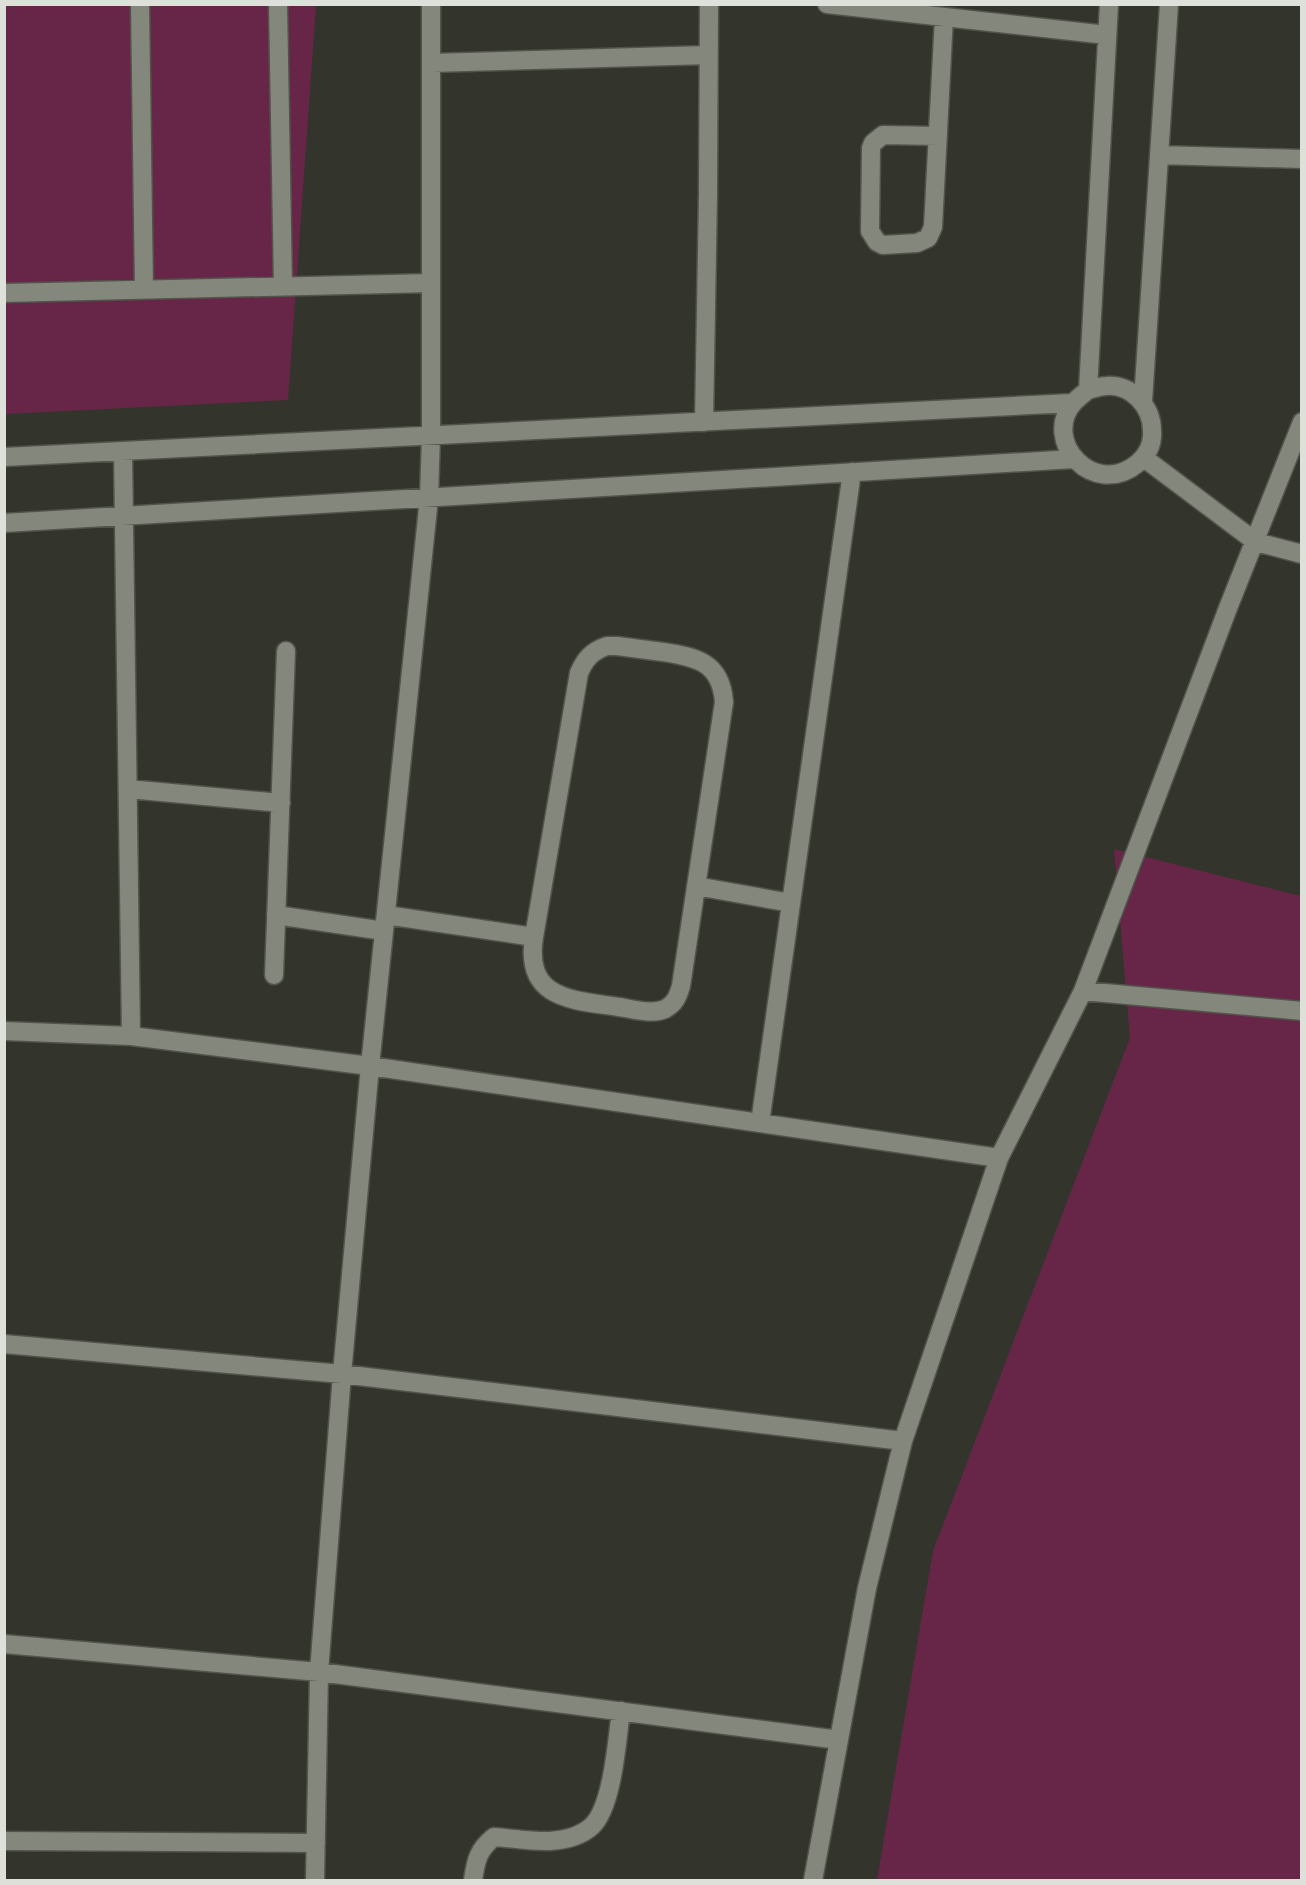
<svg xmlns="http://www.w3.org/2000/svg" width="1306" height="1885" viewBox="0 0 1306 1885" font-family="Karla,sans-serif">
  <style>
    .green { fill: #672647 }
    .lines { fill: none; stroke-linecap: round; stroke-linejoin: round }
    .minor-casing { stroke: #52544c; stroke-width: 21 }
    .minor { stroke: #84877c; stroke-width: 18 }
  </style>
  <rect width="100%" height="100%" fill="#33352c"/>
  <!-- green -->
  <path class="green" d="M4,5H316L288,400L5,414Z
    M1114,849L1301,896V1880H877L933,1551L1130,1038Z"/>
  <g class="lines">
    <defs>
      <path id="minor" d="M140,4L144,290
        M278,4L283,286
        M827,4L1107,35
        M431,63L708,55
        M938,136L883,135L873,143L871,148L870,231L877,242L883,245L917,243L928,238L933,227L944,17
        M1159,155L1302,159
        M4,293L431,283
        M1088,390C1093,389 1100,386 1106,386C1132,384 1152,407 1152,431C1153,444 1147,455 1138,463C1094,500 1040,440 1074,402C1078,398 1083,394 1088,390L1109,4
        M1143,401L1169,4
        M704,422L708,194L709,4
        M123,451L131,1036
        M4,457L1072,403
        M1144,458L1256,542L1302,554
        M4,523L1074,459
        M607,646H617C632,648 647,650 663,652C696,657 721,662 724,702L681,986C678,996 675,1004 665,1009C652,1015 633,1009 619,1007C573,1000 524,1000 534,937L579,673C585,659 592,651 607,646Z
        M128,789L281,803
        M696,886L791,903
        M276,915L384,931
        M386,915L534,937
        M274,975L286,651
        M1083,991L1302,1011
        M4,1031L131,1036L370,1066L999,1158
        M760,1123L852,472
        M4,1344L342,1374L903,1441
        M4,1644L319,1672L839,1740
        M4,1841L316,1843
        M315,1880L319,1672L342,1374L370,1066L429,498L431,435V4
        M473,1880C476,1860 478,1850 494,1837C512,1838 532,1842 550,1841C565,1840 581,1836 592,1826C613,1806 617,1739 621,1711
        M813,1880L867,1588L903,1441L999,1158L1083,991L1228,608L1302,422"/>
    </defs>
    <!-- minor casing -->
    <use href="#minor" class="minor-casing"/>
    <!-- minor -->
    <use href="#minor" class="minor"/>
  </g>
  <!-- border -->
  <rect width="1306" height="1885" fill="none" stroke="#dee0da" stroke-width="12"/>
</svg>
